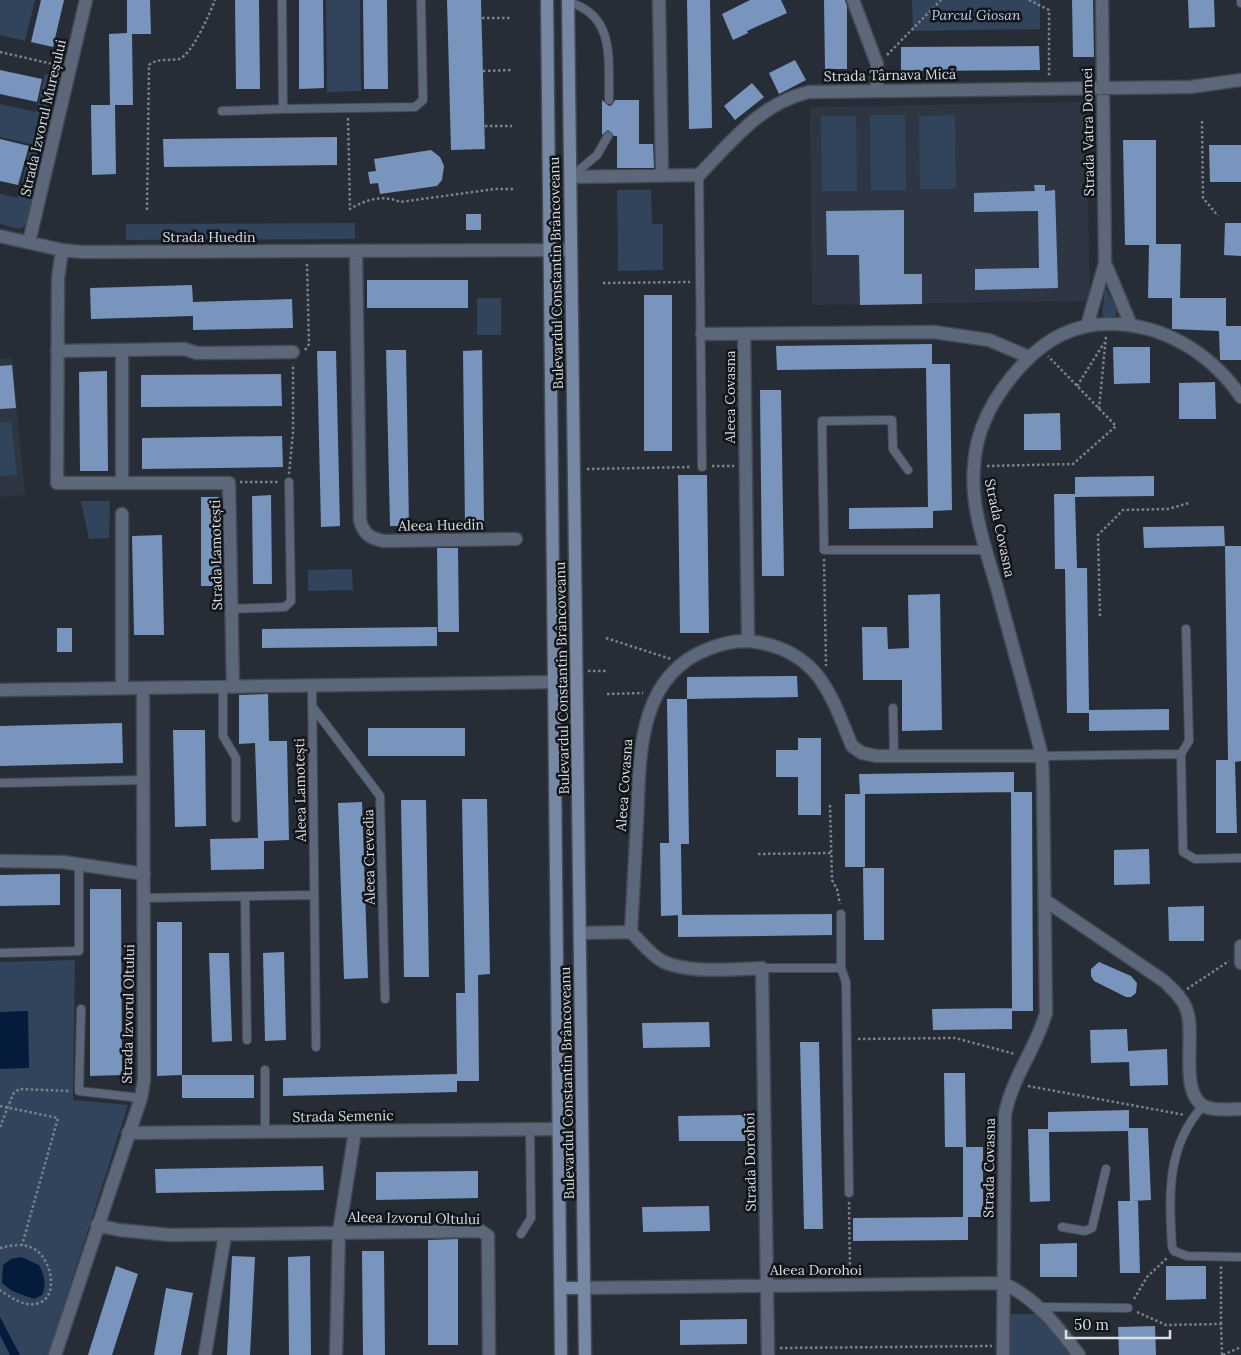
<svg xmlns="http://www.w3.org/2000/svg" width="1241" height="1355" viewBox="0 0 1241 1355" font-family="Lora,serif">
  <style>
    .built { fill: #2e3644 }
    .green { fill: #32435c }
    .water { fill: #051b3b }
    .building { fill: #7995bd }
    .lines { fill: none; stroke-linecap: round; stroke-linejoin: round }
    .service-casing { stroke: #434952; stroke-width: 10 }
    .minor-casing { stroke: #434952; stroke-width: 15 }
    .secondary-casing { stroke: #434952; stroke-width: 15 }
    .path { stroke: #7c8289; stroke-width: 2.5; stroke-dasharray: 2.5 2.5; stroke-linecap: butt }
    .service { stroke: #5c6879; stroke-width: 8 }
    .minor { stroke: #5c6879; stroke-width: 12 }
    .secondary { stroke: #7688a3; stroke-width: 12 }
    .labels { text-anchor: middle; stroke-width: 5; stroke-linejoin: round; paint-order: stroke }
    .park-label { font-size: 14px; font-style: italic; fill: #b6d0f5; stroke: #121519 }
    .street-label { font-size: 14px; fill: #d9dee3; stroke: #121519 }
  </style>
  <rect width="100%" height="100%" fill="#272d36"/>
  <!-- built -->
  <path class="built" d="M1086,102L1090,301L812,305L810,107Z
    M12,358L25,495L0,497V359Z"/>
  <!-- green -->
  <path class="green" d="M0,0H35L25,41L0,35Z
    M326,0H360L361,91L327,92Z
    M912,0H1040V29L913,31Z
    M45,74L62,78L27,224L19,229L0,224V194L18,198L31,144L0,137V104L36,112Z
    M870,115H905L906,190H871Z
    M955,115L956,189H920L919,116Z
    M821,116H856L857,191H822Z
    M617,190H651L652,224H663V270L618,271Z
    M355,223V239L126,240V224Z
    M1105,288L1117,309L1116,316L1105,318L1102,314Z
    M477,298H501V335H477Z
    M11,422L17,475L0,476V423Z
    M81,501H110L109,538L89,539Z
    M352,569L353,590L308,591V570Z
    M75,960L73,1100L128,1105L48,1355H0V962Z
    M1008,1314H1036L1073,1355H1009Z"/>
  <!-- water -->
  <path class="water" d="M28,1011L29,1068L0,1069V1012Z
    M21,1257L39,1265C44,1275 47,1285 42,1295L34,1299L12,1291L2,1283L3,1265L11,1259Z
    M0,1317L20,1355H10L0,1335Z"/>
  <!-- building -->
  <path class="building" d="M41,0H64L53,47L31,42Z
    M127,0H150L151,34H132L133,105H110L109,34L127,33Z
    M235,0H259L260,89H236Z
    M299,0H323L324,88L299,89Z
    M363,0H387L388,89H364Z
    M447,0H481L485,149L451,150Z
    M687,0H710L712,128L689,129Z
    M750,0H781L787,13L747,31L748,33L733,40L722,14Z
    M824,0H845L847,7V69H825Z
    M1072,0H1093L1094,57H1073Z
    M1188,0H1214L1215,27L1189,28Z
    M1039,46L1040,70L901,71V47Z
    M795,60L806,80L779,94L769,73Z
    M0,70L42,79L37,102L0,94Z
    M752,83L764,97L735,120L724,106Z
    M602,100L609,106L612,105L615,100H639V144H653L654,168H617V136H614L608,130L602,135Z
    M91,105H115L116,174L92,175Z
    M337,137V165L164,167L163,139Z
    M0,139L29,146L18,185L0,181Z
    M1123,140H1156V244H1181L1180,298H1226V326H1241V360H1220L1219,331L1172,329V298H1148L1149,245H1125Z
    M1209,145H1241V182H1210Z
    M431,150L440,157L444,166L442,180L437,186L380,194L378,183L370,184L368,172L376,171L374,159Z
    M1034,185H1045V191L1055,190L1058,288L975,290V269L1039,268L1038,211L974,212V193L1035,191Z
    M904,210V274H922V304L860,305L859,255H827L826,211Z
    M466,214H481V230H466Z
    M1225,223H1241V256L1224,255Z
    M367,280H468V308H367Z
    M192,285L193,302L292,299L293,328L193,330V316L91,319L90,288Z
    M644,295H672V451H644Z
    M932,344V364H950L952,510L933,511V528L849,529V508L928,507L926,368L777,370L776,346Z
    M1113,347H1150V383L1114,384Z
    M386,350H406L409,526H390Z
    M482,350L484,526H465L463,351Z
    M317,351H336L340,526L321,527Z
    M12,365L16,408L0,409V366Z
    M107,371L108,471H80L79,372Z
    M281,374L282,406L141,407V375Z
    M1215,382L1216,419H1179V383Z
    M760,390H781L784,576H762Z
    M1060,413L1061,450H1024V414Z
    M282,436L283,467L142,469V438Z
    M678,475H707L709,633H680Z
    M1154,476V496L1075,497L1077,568H1087L1089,710L1169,709V730L1089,731V713H1067L1065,569H1055L1054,494H1075V477Z
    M271,495L272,584H253L252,496Z
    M201,497H220L221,586H201Z
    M1224,526L1225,546L1144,548L1143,527Z
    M162,535L164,635H134L132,536Z
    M1225,546H1241V761L1235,762L1237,833H1216V760H1228Z
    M437,548H458L459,632H438Z
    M940,594L942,730L902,731V680H863L862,627H887L888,649L909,648L908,595Z
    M437,627V646L262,648V629Z
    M57,628H72V652H57Z
    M797,676L798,697L687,699V677Z
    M268,694L269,741H287L289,840L264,841V869L211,870L210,839L258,838L255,743L239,744V695Z
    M667,699H687L689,844H681L682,915L661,916L660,843H669Z
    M122,723L123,763L0,766V726Z
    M368,728H465V756H368Z
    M173,730H205L206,826L175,827Z
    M798,738H821V815H798V777H776V750H798Z
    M1014,772V792L865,794V867H845V794H860L859,774Z
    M1011,792H1032L1033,1011H1012Z
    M462,799H487L490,974L478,975L479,1081H457V1092L283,1096V1078L457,1074L456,993H465Z
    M401,800H426L429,977H404Z
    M362,802L368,978L344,979L338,803Z
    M1149,849L1150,884L1114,885V850Z
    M863,868H884V940H864Z
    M60,874V905L0,906V875Z
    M90,889H121L122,1075L90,1076Z
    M1204,906V941H1169L1168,907Z
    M832,914V935L678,937V915Z
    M157,922H182V1075L157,1076Z
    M284,952L286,1040L265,1041L263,953Z
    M209,953H229L232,1041L212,1042Z
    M1099,962L1131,976L1137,983L1136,993L1131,997H1126L1094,981L1091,976V969Z
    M1012,1008V1029L933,1030L932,1009Z
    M709,1022L710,1047L643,1048L642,1023Z
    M1127,1029L1128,1051L1167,1049L1168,1085L1130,1086L1129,1062L1091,1063L1090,1030Z
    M800,1042H819L823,1229H804Z
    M944,1073H965L966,1147H983V1217H968V1240L853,1241V1218L966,1217H963V1147H945Z
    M182,1075H254V1098H182Z
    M1129,1110V1128H1148L1151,1200L1132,1201L1138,1200L1140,1273H1120L1118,1201H1130L1128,1131L1049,1132L1050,1201L1030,1202L1028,1129H1048V1112Z
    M745,1115L746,1141H679L678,1116Z
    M323,1166L324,1190L156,1193L155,1169Z
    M478,1171V1198L376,1200V1172Z
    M709,1206L710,1231L643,1232L642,1207Z
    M458,1239V1345H428V1240Z
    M1077,1243V1277H1040V1244Z
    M362,1251H384L385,1355H363Z
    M232,1256L255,1257L250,1355H227Z
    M310,1256L311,1355H289L288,1257Z
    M116,1266L138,1274L112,1355H88Z
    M1166,1266H1206V1299L1166,1300Z
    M166,1288L193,1293L181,1355H154Z
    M747,1319V1344L680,1345V1320Z
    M1155,1326L1156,1355H1119L1118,1327Z"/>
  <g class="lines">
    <defs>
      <path id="service" d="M282,0L283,109L415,107L423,100L421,0
        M1241,0V3
        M568,2C616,15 608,60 609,100
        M222,111L283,109
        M699,175L702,467
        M572,176L597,155L608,136
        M908,470L893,449L892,420L822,421L824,550H986
        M232,609L285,607L291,601L289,482
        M1186,629L1189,741L1181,754L1183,852L1195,859L1241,858
        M312,686L316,1047
        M223,687V736L236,758V818
        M312,706L380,796L385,999
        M893,708L894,757
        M1042,756L1181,754
        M0,783L143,780
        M245,896L247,1040
        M144,898L313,895
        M0,953L79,951V864
        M762,968H841V914
        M841,968L846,982L849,1193
        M81,1009L79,1091L141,1098
        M265,1070V1132
        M1203,1106C1166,1146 1169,1196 1172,1247L1174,1251L1187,1256L1241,1257
        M1062,1227L1085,1231L1092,1228L1106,1169
        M521,1234L531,1218L530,1129
        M1040,1307L1128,1308"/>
      <path id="minor" d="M659,0L662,176
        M853,0L877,64V90
        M570,177L699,175C732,141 761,103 809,92L1190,87L1241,80
        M0,236L62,250L82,252L571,250
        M29,242L86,0
        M62,250L58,279L57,483H229L233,687
        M356,251L360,521C364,534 371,539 384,541L516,539
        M1105,263L1131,325
        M1087,326L1105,263L1102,0
        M702,334L934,332L989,340L1029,357
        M744,334L748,640
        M122,350V483
        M57,351L184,349L197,353L293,352
        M122,689V514
        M0,690L554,682
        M0,861L63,862L144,874
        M1046,901L1164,981C1172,989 1182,997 1186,1008C1197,1033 1177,1095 1206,1107C1216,1111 1230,1109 1241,1109
        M631,932C633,895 635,859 637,822C640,758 636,677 708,649C723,643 740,639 756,642C819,652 831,695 852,746L862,753L877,756H1042
        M581,933L631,932C641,942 650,954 662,961C687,974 734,969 762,968L768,1355
        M1241,946V963
        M128,1133L558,1129
        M97,1225L119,1230L170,1235L481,1231L488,1236L489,1355
        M584,1288L1003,1283C1037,1299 1057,1326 1079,1355
        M55,1355L141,1098L144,1080L143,688
        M205,1355L225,1235
        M336,1355L339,1232L355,1131
        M1003,1355L1005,1114C1013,1075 1036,1049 1046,1013L1043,783L1042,756C1028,700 1012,644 997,588C986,550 970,506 974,466C976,427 995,394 1022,365C1044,341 1073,324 1108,324C1162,323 1211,353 1241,397"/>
      <path id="secondary" d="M547,0L561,1355
        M568,0L585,1355
        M560,1288H584"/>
    </defs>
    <!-- service casing -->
    <use href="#service" class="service-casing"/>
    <!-- minor casing -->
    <use href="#minor" class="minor-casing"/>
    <!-- secondary casing -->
    <use href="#secondary" class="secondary-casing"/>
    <!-- path -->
    <path class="path" d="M1029,0L1049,10V76
      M482,18H511
      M0,52L57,65
      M887,55L941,0
      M483,71L512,70
      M348,118L350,209C365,200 383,194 400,202L495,189H513
      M1202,121L1203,198L1218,216
      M485,126H512
      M147,210L149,65C157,58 168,61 179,59C192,55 210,13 215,0
      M603,283L690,282
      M305,350L309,344L307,264
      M1077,386L1104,343
      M1099,409L1106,336
      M712,466H734
      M987,466L1073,464L1116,426L1048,356
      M587,469L692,467
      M289,474L293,432V364
      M240,482H280
      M824,559L826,666
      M1100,616L1098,535L1123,510L1168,509L1189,503
      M606,638L671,659
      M588,671H607
      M607,694L643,693
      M830,805L832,880L837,889L840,904
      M758,854L831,853
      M1187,989L1229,961
      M858,1039L955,1038L1015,1054
      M1028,1086L1185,1115
      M0,1106L58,1118L22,1245
      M0,1127L13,1094L19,1089L70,1091
      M849,1202L850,1271
      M0,1248C13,1245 26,1242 37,1251C51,1261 59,1296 39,1303C25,1308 10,1297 0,1290
      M1134,1299L1147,1277L1168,1257
      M1137,1312L1166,1325L1221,1324L1222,1355
      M1221,1324V1266
      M780,1348L992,1346
      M1223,1355L1241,1347"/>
    <!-- service -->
    <use href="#service" class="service"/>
    <!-- minor -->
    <use href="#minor" class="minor"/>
    <!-- secondary -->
    <use href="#secondary" class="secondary"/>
  </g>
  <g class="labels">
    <!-- park labels -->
    <g class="park-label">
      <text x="976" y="20">Parcul Giosan</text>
    </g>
    <!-- street labels -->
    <g class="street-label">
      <text transform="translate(890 75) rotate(-1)" y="5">Strada Târnava Mică</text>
      <text transform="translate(43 118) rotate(-77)" y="5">Strada Izvorul Mureșului</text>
      <text transform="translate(1088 132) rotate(-91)" y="5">Strada Vatra Dornei</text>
      <text x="209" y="242">Strada Huedin</text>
      <text transform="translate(556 273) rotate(-91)" y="5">Bulevardul Constantin Brâncoveanu</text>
      <text transform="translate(730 397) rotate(-90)" y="5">Aleea Covasna</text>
      <text transform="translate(441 525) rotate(-1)" y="5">Aleea Huedin</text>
      <text transform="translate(1000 528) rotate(78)" y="5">Strada Covasna</text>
      <text transform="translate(216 555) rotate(-91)" y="5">Strada Lamotești</text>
      <text transform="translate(562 678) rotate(-91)" y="5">Bulevardul Constantin Brâncoveanu</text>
      <text transform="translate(624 785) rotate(-86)" y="5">Aleea Covasna</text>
      <text transform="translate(300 790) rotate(-91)" y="5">Aleea Lamotești</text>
      <text transform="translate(369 857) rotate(-91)" y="5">Aleea Crevedia</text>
      <text transform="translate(128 1014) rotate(-89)" y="5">Strada Izvorul Oltului</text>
      <text transform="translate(567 1083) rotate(-91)" y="5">Bulevardul Constantin Brâncoveanu</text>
      <text transform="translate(343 1116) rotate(-1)" y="5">Strada Semenic</text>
      <text transform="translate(750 1162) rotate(-91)" y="5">Strada Dorohoi</text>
      <text transform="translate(989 1168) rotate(-89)" y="5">Strada Covasna</text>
      <text transform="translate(414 1218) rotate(1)" y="5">Aleea Izvorul Oltului</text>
      <text x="816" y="1275">Aleea Dorohoi</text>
    </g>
  </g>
  <!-- scale -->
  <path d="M1066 1330v8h104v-8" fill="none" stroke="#d9dee3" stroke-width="2.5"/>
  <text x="1074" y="1330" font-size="15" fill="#d9dee3" stroke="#121519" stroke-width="4" paint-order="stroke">50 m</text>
</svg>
